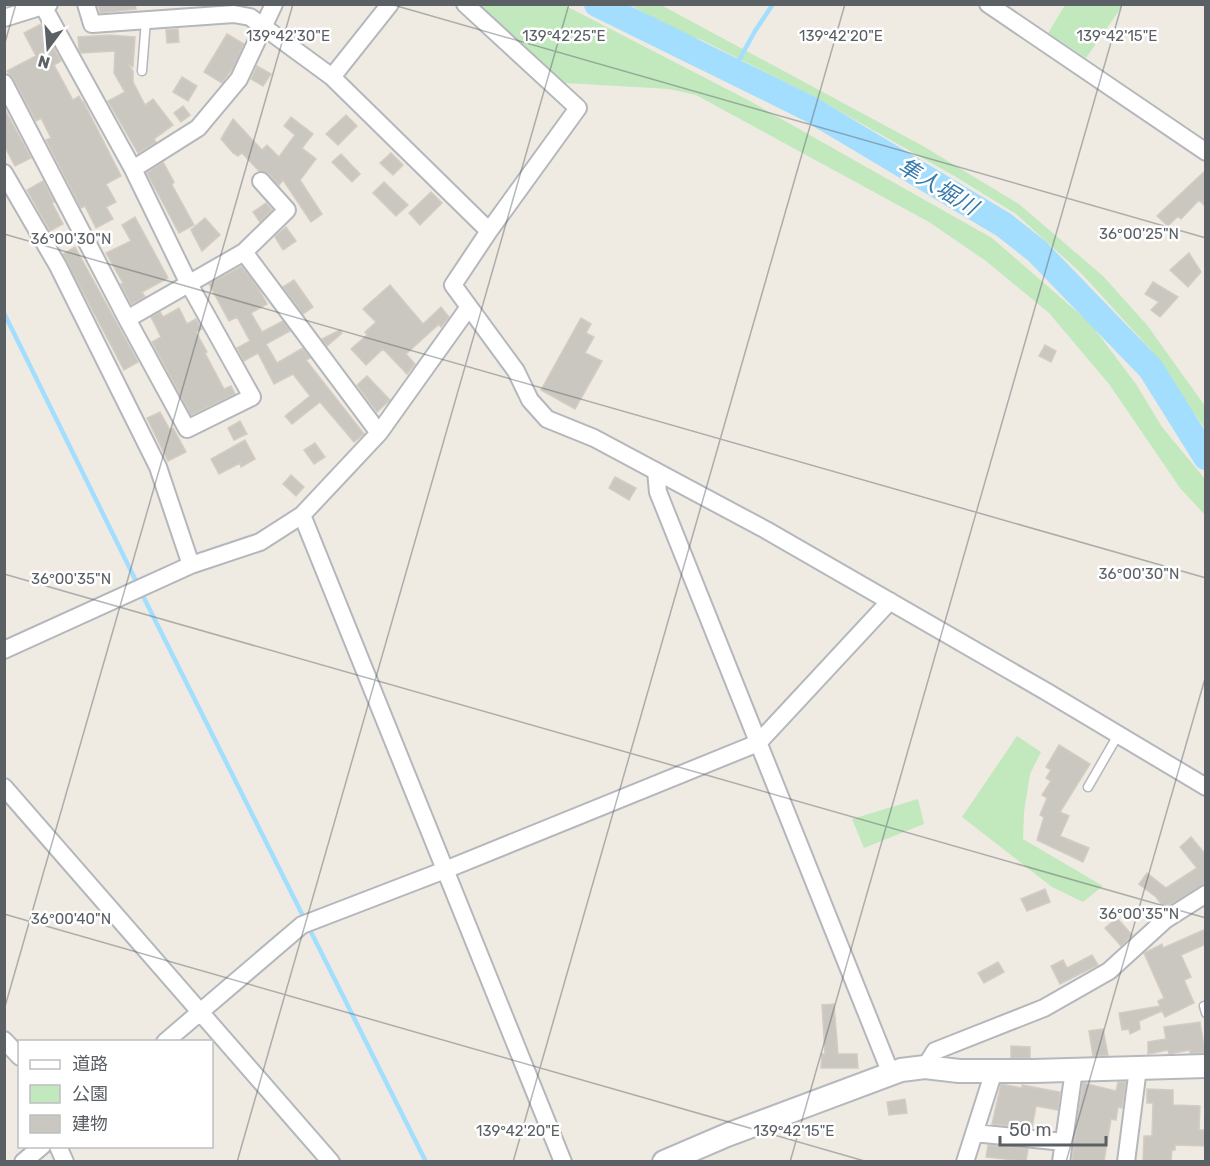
<svg xmlns="http://www.w3.org/2000/svg" width="1210" height="1166" viewBox="0 0 1210 1166" font-family="Rubik,'Noto Sans JP',sans-serif">
  <style>
    .green { fill: #c2e8be }
    .lines { fill: none; stroke-linecap: round; stroke-linejoin: round }
    .stream { stroke: #a3deff; stroke-width: 4.5 }
    .river { stroke: #a3deff; stroke-width: 26 }
    .building { fill: #cac6c0; stroke: #d4ccc1; stroke-width: 1.5 }
    .lane-casing { stroke: #b4b7bb; stroke-width: 11 }
    .street-casing { stroke: #b4b7bb; stroke-width: 20 }
    .secondary-casing { stroke: #b5b9be; stroke-width: 26 }
    .lane { stroke: #fff; stroke-width: 8 }
    .street { stroke: #fff; stroke-width: 16 }
    .secondary { stroke: #fff; stroke-width: 22 }
    .ticks { fill: none; stroke: #5b6065; stroke-width: 1.5; stroke-opacity: 0.45 }
    .labels { text-anchor: middle; stroke-width: 5; stroke-linejoin: round; paint-order: stroke }
    .water-label { font-size: 22px; font-style: italic; fill: #387bad; stroke: #fff }
    .ticks-label { font-size: 15px; text-anchor: middle; fill: #5b6065; stroke: #fff; stroke-width: 5; stroke-linejoin: round; paint-order: stroke }
  </style>
  <rect width="100%" height="100%" fill="#efebe3"/>
  <!-- green -->
  <path class="green" d="M474,5H564L748,100L992,238L1090,323L1136,384L1162,427L1205,479V515L1180,488L1109,384L1049,313L986,261L929,222L696,95L669,89L565,83Z
    M631,5H661L923,146L1019,204L1103,276L1147,325L1205,406V429L1150,349L1082,274L1016,214L956,177L818,99L702,40L678,33Z
    M1065,5H1123L1086,58L1048,33Z
    M1017,736L1041,752L1030,774L1024,812L1023,839L1103,886L1083,902L1052,887L962,817Z
    M918,799L924,824L864,848L852,819Z"/>
  <g class="lines">
    <!-- stream -->
    <path class="stream" d="M733,71L755,31L773,4
      M4,313L138,585
      M141,592L426,1162"/>
    <!-- river -->
    <path class="river" d="M597,4L810,109L1004,225L1037,251L1151,369L1206,457"/>
  </g>
  <!-- building -->
  <path class="building" d="M98,4H135L136,9L100,13Z
    M41,24L61,61L54,65L73,100L79,96L83,103V101L121,176L106,184L116,202L106,207L113,219L96,228L85,206L81,208L46,140L51,138L41,118L36,121L13,78L7,71L36,56L24,33Z
    M178,29L179,42L167,43L166,30Z
    M227,34L244,44L233,68L222,83L204,72Z
    M109,35L135,37L133,67L127,63L133,71V82L145,105L153,99L173,125L154,139L156,142L153,144L138,153L108,101L125,92L114,73L115,51L81,53L79,49L78,37Z
    M257,66L271,74L263,86L251,79Z
    M182,77L197,86L188,101L173,92Z
    M183,106L190,115L181,122L174,113Z
    M4,108L31,158L15,166L4,145Z
    M346,115L357,126L338,145L326,134Z
    M291,117L313,134L302,148L316,159L300,180L322,214L311,222L283,180L279,185L269,174L259,171L242,153L238,156L233,153L221,139L233,119L262,150L267,145L279,157L295,135L284,126Z
    M391,153L403,165L393,175L380,163Z
    M341,154L360,174L352,182L332,162Z
    M163,162L174,182L172,185L194,225L179,233L147,173Z
    M1206,170V207L1199,200L1181,219L1178,216L1168,226L1157,216Z
    M43,181L54,202L52,203L63,224L50,231L27,190Z
    M384,182L408,205L396,216L373,193Z
    M431,192L442,203L420,225L409,213Z
    M266,203L272,210L260,222L253,212Z
    M135,217L168,278L142,292L145,297L131,304L121,284L123,283L106,253L131,241L122,225Z
    M205,218L220,235L202,251L191,230Z
    M286,227L296,241L283,250L275,237Z
    M75,247L138,362L124,370L63,254Z
    M1189,253L1201,272L1188,287L1170,270Z
    M242,266L259,290L267,304L251,313L262,332L283,321L290,331L266,344L277,363L303,348L310,358L306,360L364,434L354,442L320,402L292,424L285,416L310,396L293,374L274,384L258,353L244,361L237,348L250,341L237,317L229,321L209,284Z
    M294,280L313,307L303,314L283,287Z
    M1153,282L1178,297L1160,317L1151,310L1159,302L1145,294Z
    M390,285L423,324L441,307L449,317L441,327L439,324L406,354L415,364L407,374L383,349L366,365L351,349L367,335L365,332L376,322L363,309Z
    M179,308L187,324L196,319L202,329L196,332L207,352L205,353L224,389L231,386L235,394L191,415L152,342L161,337L151,317L160,312L163,317Z
    M581,318L591,324L586,333L594,337L585,353L602,361L575,409L541,390Z
    M340,330L342,333L327,346L322,339Z
    M1045,345L1056,351L1051,362L1039,356Z
    M367,376L390,400L377,412L357,385Z
    M160,412L170,430L173,428L186,452L168,461L147,418Z
    M240,421L247,434L234,440L228,428Z
    M245,440L255,459L241,467L240,463L219,474L211,459Z
    M315,443L325,457L314,464L304,450Z
    M291,475L304,487L296,496L283,484Z
    M615,477L636,488L629,500L609,488Z
    M1059,745L1090,764L1060,812L1069,816L1060,836L1089,848L1083,862L1037,840L1044,817L1040,815L1047,798L1042,795L1051,781L1046,778L1051,770L1046,767Z
    M1191,837L1206,855V883L1164,908L1156,897L1139,884L1147,873L1166,888L1197,868L1180,847Z
    M1045,889L1050,902L1027,911L1021,899Z
    M1117,918L1132,935L1121,946L1105,928Z
    M1206,929V944L1181,955L1191,977L1184,980L1194,1003L1165,1017L1162,1011L1139,1021L1140,1029L1130,1034L1129,1029L1122,1030L1119,1013L1160,1006L1158,1001L1164,998L1144,953L1162,944L1163,948Z
    M1092,955L1098,965L1060,984L1051,966L1063,960L1067,968Z
    M998,962L1004,972L984,983L978,973Z
    M834,1004L838,1054H857L858,1068H821L822,1054H825L822,1005Z
    M1200,1022L1205,1053H1190V1050L1169,1054L1168,1050L1148,1054V1042L1166,1039L1164,1027Z
    M1103,1029L1108,1055L1093,1056L1089,1031Z
    M1011,1046L1030,1047V1058H1011Z
    M1118,1082H1126L1122,1108L1118,1107L1116,1120L1111,1119L1104,1161H1072L1083,1083L1116,1091Z
    M1001,1084L1022,1088V1085L1060,1092L1058,1110L1036,1106L1032,1128L992,1124Z
    M1147,1089L1173,1090V1105L1200,1106L1199,1130H1206V1146L1175,1145V1150H1172L1171,1161H1143L1144,1136H1152L1153,1103H1147Z
    M905,1099L907,1113L889,1115L887,1102Z
    M988,1145L1028,1149L1026,1161L986,1157Z"/>
  <g class="lines">
    <defs>
      <path id="lane" d="M142,71L146,20
        M1088,787L1118,735
        M1204,1006L1206,1013"/>
      <path id="street" d="M86,4L92,24L234,14L250,17L332,77L489,231
        M465,4L578,108L489,231L453,285L516,371L530,400L547,419L594,438L766,530L1047,692L1206,787
        M988,4L1206,152
        M4,18L49,4
        M332,77L390,4
        M4,83L127,319L187,429L252,397L189,284L133,169L43,6
        M133,169L198,128L239,79L274,4
        M4,173L58,266L158,467L191,565
        M244,252L287,210L261,181
        M127,319L244,252L379,433
        M656,471L658,492L891,1074
        M302,515L563,1162
        M4,650L191,565L260,542L302,515L379,433L469,307
        M4,787L331,1162
        M4,1040L20,1057
        M165,1042L302,925L445,870L758,743L890,601
        M925,1067L935,1051L1044,1008L1109,971L1165,920L1206,894
        M974,1133L1064,1142
        M58,1146L65,1162
        M23,1162L42,1146
        M965,1162L994,1071
        M1061,1162L1074,1070
        M1126,1162L1138,1068"/>
      <path id="secondary" d="M664,1162L727,1135L901,1070L925,1067L959,1071H1034L1206,1066"/>
    </defs>
    <!-- lane casing -->
    <use href="#lane" class="lane-casing"/>
    <!-- street casing -->
    <use href="#street" class="street-casing"/>
    <!-- secondary casing -->
    <use href="#secondary" class="secondary-casing"/>
    <!-- lane -->
    <use href="#lane" class="lane"/>
    <!-- street -->
    <use href="#street" class="street"/>
    <!-- secondary -->
    <use href="#secondary" class="secondary"/>
  </g>
  <!-- ticks -->
  <path class="ticks" d="M390,4L1206,238M4,46L16,4M4,234L1206,578M4,574L1206,918M4,914L868,1162M4,1010L293,4M237,1162L569,4M513,1162L845,4M790,1162L1122,4M1066,1162L1206,675"/>
  <g class="labels">
    <!-- water labels -->
    <g class="water-label">
      <text transform="translate(938 186) rotate(31)" y="8">隼人堀川</text>
    </g>
  </g>
  <g class="ticks-label">
    <text x="288" y="41">139°42'30"E</text>
    <text x="564" y="41">139°42'25"E</text>
    <text x="841" y="41">139°42'20"E</text>
    <text x="1117" y="41">139°42'15"E</text>
    <text x="1139" y="239">36°00'25"N</text>
    <text x="71" y="244">36°00'30"N</text>
    <text x="1139" y="579">36°00'30"N</text>
    <text x="71" y="584">36°00'35"N</text>
    <text x="1139" y="919">36°00'35"N</text>
    <text x="71" y="924">36°00'40"N</text>
    <text x="518" y="1136">139°42'20"E</text>
    <text x="794" y="1136">139°42'15"E</text>
  </g>
  <!-- border -->
  <rect width="1210" height="1166" fill="none" stroke="#5b6065" stroke-width="12"/>
  <!-- legend -->
  <rect x="18" y="1040" width="195" height="108" fill="#ffffff" stroke="#bdbfc1" stroke-width="1.5"/>
  <rect x="30" y="1060" width="30" height="9" fill="#ffffff" stroke="#bdbfc1" stroke-width="1.5"/>
  <text x="72" y="1070" font-size="18" fill="#5b6065">道路</text>
  <rect x="30" y="1085" width="30" height="18" fill="#c2e8be" stroke="#bdbfc1" stroke-width="1.5"/>
  <text x="72" y="1100" font-size="18" fill="#5b6065">公園</text>
  <rect x="30" y="1115" width="30" height="18" fill="#cac6c0" stroke="#bdbfc1" stroke-width="1.5"/>
  <text x="72" y="1130" font-size="18" fill="#5b6065">建物</text>
  <!-- north arrow -->
  <g transform="translate(48 48) rotate(196)" stroke="#ffffff" stroke-width="4.5" paint-order="stroke">
  <path d="M0-4.5L10 22L0 15L-10 22Z" fill="#5b6065"/>
  <text y="-9" font-size="16" font-weight="bold" text-anchor="middle" fill="#5b6065">N</text>
  </g>
  <!-- scale -->
  <path d="M1000 1136v9h106v-9" fill="none" stroke="#5b6065" stroke-width="3"/>
  <text x="1009" y="1136" font-size="18" fill="#5b6065" stroke="#ffffff" stroke-width="4.5" paint-order="stroke">50 m</text>
</svg>
